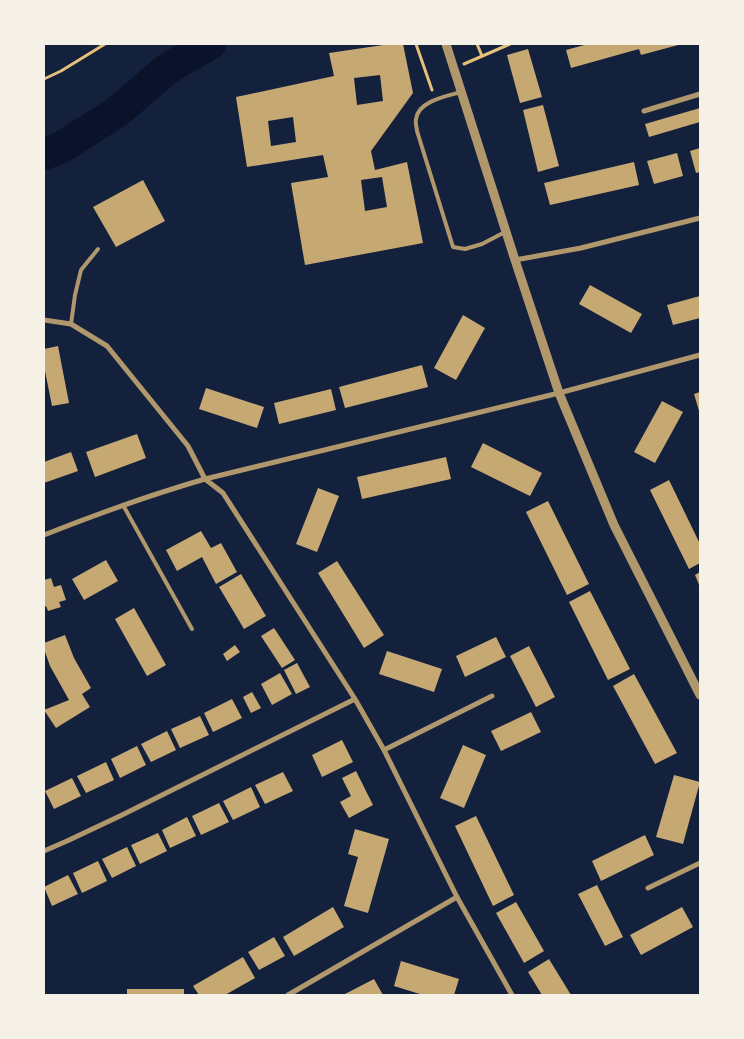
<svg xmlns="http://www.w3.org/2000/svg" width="744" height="1039" viewBox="0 0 744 1039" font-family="'Space Grotesk',sans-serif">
  <rect width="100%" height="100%" fill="#14213d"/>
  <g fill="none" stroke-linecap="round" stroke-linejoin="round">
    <path stroke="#0b132b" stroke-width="32" d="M44 154 62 147 117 112 167 69 210 44"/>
  </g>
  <path fill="#c6a872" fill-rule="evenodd" d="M390 44H403L413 93 371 151 375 170 407 162 423 243 305 265 291 183 328 177 323 155 247 167 236 97 334 76 329 53ZM380 75 383 101 357 105 354 78ZM293 117 296 142 271 146 268 121ZM382 177 387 207 365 211 361 180Z
    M588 44H682L641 55 639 49 571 68 566 50Z
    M528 49 542 97 520 103 507 55Z
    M543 105 559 166 538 172 523 110Z
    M700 108V122L649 137 645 124Z
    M700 148V172L696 173 690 151Z
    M677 153 683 176 654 184 647 161Z
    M634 162 639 185 550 205 544 183Z
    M143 180 165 221 116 247 93 207Z
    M590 285 642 314 631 333 579 304Z
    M700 296V318L673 325 667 305Z
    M463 315 485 328 456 380 434 368Z
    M58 346 69 403 52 406 44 366V349Z
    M422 365 428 387 345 408 339 387Z
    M206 388 264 407 257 428 199 409Z
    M331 389 336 410 279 424 274 403Z
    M700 392V414L694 394Z
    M662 401 683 412 655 463 634 452Z
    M137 434 146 458 95 477 86 452Z
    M483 443 542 473 530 496 471 467Z
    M71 452 78 471 44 483V462Z
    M446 457 451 479 362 499 357 477Z
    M669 480 700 544V563L689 569 650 490Z
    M318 488 339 496 317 552 296 544Z
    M548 501 589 584 567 595 526 512Z
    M201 531 211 548 221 543 237 572 216 584 202 557 177 571 166 550Z
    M106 560 118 581 84 600 72 579Z
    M337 561 384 635 364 648 318 573Z
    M700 572V587L695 575Z
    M241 574 266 616 244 629 219 587Z
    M51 578 54 587 61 585 66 600 59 602 61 607 48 611 46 606 44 607V580Z
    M590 591 630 669 608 680 569 602Z
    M134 608 166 665 147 676 115 619Z
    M274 628 295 660 282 668 261 636Z
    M65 635 74 658 91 688 82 694 90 707 56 728 44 710 69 700 50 666 44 649V643Z
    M496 637 506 657 465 677 456 656Z
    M235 645 240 652 227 661 223 654Z
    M529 646 555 697 536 707 510 656Z
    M387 651 442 669 434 692 379 674Z
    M297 663 310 687 296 694 284 670Z
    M280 673 292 694 272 705 261 684Z
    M634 674 677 753 655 764 613 686Z
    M252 692 261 708 251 713 243 697Z
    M232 699 242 718 213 732 204 713Z
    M531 712 541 732 501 751 491 731Z
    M200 716 209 735 180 748 171 729Z
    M167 731 176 750 151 762 141 744Z
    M342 740 353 762 322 777 312 755Z
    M463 745 486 755 464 808 440 798Z
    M137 746 146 765 120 778 111 759Z
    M106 762 114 780 86 793 77 776Z
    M356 771 373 805 349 818 340 802 351 796 342 778Z
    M283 772 293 791 265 804 255 785Z
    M674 775 700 782 683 844 656 837Z
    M72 778 81 796 54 809 45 791Z
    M251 787 260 807 233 820 223 801Z
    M219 803 229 822 201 835 192 816Z
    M476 816 514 895 493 906 455 826Z
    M187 817 196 836 170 848 162 830Z
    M355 829 389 839 368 913 344 906 358 857 348 854Z
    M158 833 167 851 140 864 131 845Z
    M645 835 654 855 601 881 592 861Z
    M127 847 136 866 112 878 102 859Z
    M98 861 107 881 82 893 73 873Z
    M68 875 78 894 52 906 44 887Z
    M597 885 623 937 605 946 578 894Z
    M516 902 544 951 524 963 496 913Z
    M333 907 344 927 294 956 283 937Z
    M682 907 693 927 641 955 630 935Z
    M274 937 285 956 259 970 248 952Z
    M243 957 255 978 225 995H199L193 986Z
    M549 959 571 995H542L528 972Z
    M401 961 459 979 454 995H423L394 986Z
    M374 979 383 995H343Z
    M127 989H184V995H127Z"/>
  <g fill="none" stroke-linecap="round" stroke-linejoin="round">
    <path stroke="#e5c07b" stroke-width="3" d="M416 44 432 90
      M477 44 482 56
      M464 64 510 44
      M44 79 61 71 105 44"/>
    <path stroke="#b1986c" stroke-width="4" d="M461 92C447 96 418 101 416 119 415 123 417 128 417 131L453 247 465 249 482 244 505 232
      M71 324 75 295 81 270 98 249
      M123 505 192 629"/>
    <path stroke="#b1986c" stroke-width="5" d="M644 111 700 94
      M515 260 581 248 700 218
      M44 320 71 324 107 346 188 446 205 479 223 493 355 699 384 750 457 897 512 995
      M44 535C97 514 150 495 205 479L559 393 700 355
      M384 750 492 696
      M44 851 67 841 120 816 355 699
      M648 888 700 863
      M288 995 457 897"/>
    <path stroke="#b1986c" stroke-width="9" d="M446 44 515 260 559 393 614 525 700 695"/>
  </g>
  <rect width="744" height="1039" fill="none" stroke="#f6f1e7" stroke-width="90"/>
</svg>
